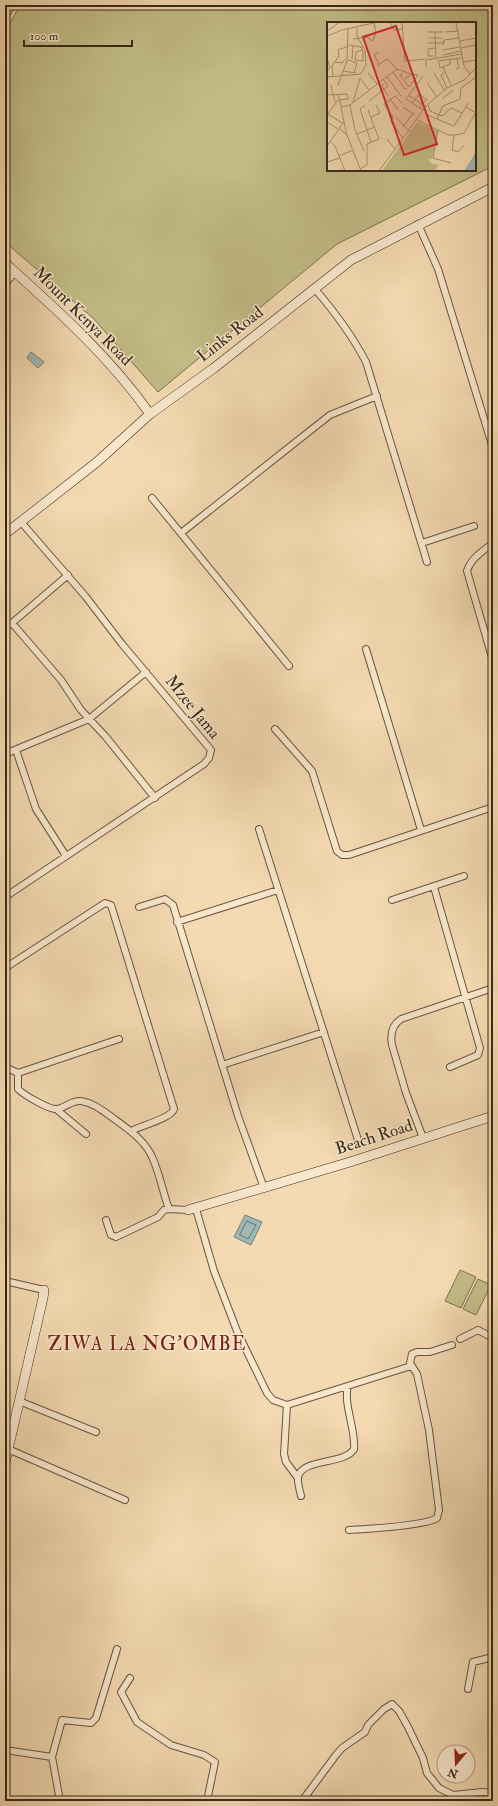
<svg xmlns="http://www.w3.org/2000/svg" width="498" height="1806" viewBox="0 0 498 1806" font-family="'IM FELL Double Pica',serif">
  <rect width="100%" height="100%" fill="#f4dab2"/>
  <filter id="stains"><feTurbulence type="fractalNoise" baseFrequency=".005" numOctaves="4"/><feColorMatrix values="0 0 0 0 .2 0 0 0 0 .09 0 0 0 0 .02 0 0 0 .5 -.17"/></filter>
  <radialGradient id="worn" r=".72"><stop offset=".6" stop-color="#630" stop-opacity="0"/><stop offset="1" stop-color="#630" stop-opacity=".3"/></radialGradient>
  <path fill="#c2bd87" stroke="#7d7350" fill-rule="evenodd" d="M20 5H493V166L337 244 158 392 94 319 5 242V32ZM328 23H475V170H328Z
    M460 1270 476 1277 461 1308 445 1301Z
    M478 1279 491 1285 476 1315 463 1309Z"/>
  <path fill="#9fb8b6" stroke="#767f77" d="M31 352 44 362 38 368 27 358Z
    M245 1215 262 1222 251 1245 234 1237Z"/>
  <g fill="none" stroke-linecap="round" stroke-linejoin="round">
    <path stroke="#6c7067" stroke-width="1" d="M247 1221 256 1225 248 1239 240 1235Z"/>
    <g stroke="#67553e" stroke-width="8">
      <path id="street" d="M5 17 12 5
        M418 224 438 269 493 448
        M5 284 15 272
        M314 288C334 311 352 335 366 362L427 562
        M152 498 289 666
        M181 533 330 415 377 396
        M422 543 474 526
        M493 543C483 551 471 558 467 571L493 661
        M12 623 61 680 81 710 106 737 155 798
        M5 625 12 623 68 575
        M366 649 421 830
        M275 729 312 771 337 851 342 855H349L493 807
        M16 750 36 809 66 856
        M5 754 89 719 146 672
        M259 829 359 1143
        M434 887 480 1048 478 1055 450 1067
        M5 897 204 764 209 758 211 750 122 644 86 597 21 522
        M392 900 464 876
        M139 907 165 899 173 905 238 1116 264 1188
        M177 922 278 890
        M5 968 105 903 111 905 174 1109C172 1118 140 1126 131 1131
        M222 1065 324 1032
        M5 1067 18 1073 119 1039
        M18 1073V1089C24 1095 51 1111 58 1109 66 1107 72 1100 81 1101 94 1103 103 1111 113 1118 128 1129 146 1141 153 1159 160 1175 163 1193 169 1209L188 1210
        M56 1109 86 1134
        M423 1138 406 1093 392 1045C390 1034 392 1025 401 1019L493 988
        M196 1209 214 1271 237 1331 267 1393 273 1400 287 1405 411 1366
        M106 1220 111 1235 116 1237 158 1217 164 1210 169 1209
        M5 1281 44 1290
        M460 1339 478 1330 493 1338
        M19 1401 96 1432
        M287 1405 284 1454 286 1462 298 1478
        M8 1449 125 1500
        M301 1496C300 1490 297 1483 298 1477 302 1458 345 1465 354 1449 356 1430 343 1404 348 1386
        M349 1530C366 1529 425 1526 437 1518L439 1510 429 1430 417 1374 410 1363 412 1354 417 1352H430L452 1345
        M130 1678 121 1692 137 1722 171 1745 204 1755 215 1762 207 1801
        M468 1689 473 1662 493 1657
        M5 1750 52 1757 60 1801
        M52 1757 62 1720 91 1723 96 1718 117 1649
        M302 1801 336 1755 342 1748 365 1732 368 1725 384 1709 392 1704 399 1711 408 1727 423 1758 427 1773 439 1788 453 1795 482 1792 493 1793"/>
    </g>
    <g stroke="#382918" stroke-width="10">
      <path id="secondary" d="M5 263C57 310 109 356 150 414
        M5 534 97 462 150 414 214 368 351 260 493 187
        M188 1210 350 1162 493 1116
        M5 1463 43 1298 44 1290"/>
    </g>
    <use href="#street" stroke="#f8e7cd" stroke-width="6"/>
    <use href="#secondary" stroke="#f8e7cd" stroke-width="9"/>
  </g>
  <g text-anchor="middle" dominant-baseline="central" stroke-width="3" stroke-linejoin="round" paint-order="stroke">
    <g font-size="17" fill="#382918" stroke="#f8e7cd">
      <text transform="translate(83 316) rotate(45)">Mount Kenya Road</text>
      <text transform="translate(230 334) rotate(-38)">Links Road</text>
      <text transform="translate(193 707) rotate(51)">Mzee Jama</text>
      <text transform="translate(374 1137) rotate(-18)">Beach Road</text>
    </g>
    <g font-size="19" letter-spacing="1" fill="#7a1f14" stroke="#f8e7cd">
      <text x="147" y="1344">ZIWA LA NG'OMBE</text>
    </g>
  </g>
  <g transform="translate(327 22)">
    <rect width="149" height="149" fill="#f4dab2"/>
    <path d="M90 100 111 109 105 137H102L103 141 112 143 108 149H55Z" fill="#c2bd87"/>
    <path d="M149 130V149H137L144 138Z" fill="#9fb8b6"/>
    <path fill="none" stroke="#a99374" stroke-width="1" d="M63 0 67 8 75 7M75 0 78 39M129 0 137 44 143 52M0 9 13 0M100 10H116M108 10 109 37M118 10 131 9M0 14 15 8 51 0M101 16H115M26 17 40 15 46 19 49 10 47 1M133 19 149 16M101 21H116M22 23 34 25M116 23 117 18 132 16M134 26 149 23M35 28 29 30 28 38 36 39V29L34 25 36 24M116 28 133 25M116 33 134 29M107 34H101V27L108 26M0 35 3 46 0 50M25 37 26 23M21 38 30 41 27 51M78 39 98 37M110 39 134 36M8 40 15 41 18 37M112 40 113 46 123 42V38M137 40 149 38M52 42 47 33 52 30M50 44 60 37 70 47M99 45V38L135 32M116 45 124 63M70 47 84 52M129 47 132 46 130 37M16 49 29 51M66 50 78 67 80 66M117 50 114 53 120 66M41 51 50 62M76 51 73 53 82 65 91 53 84 52 78 57M107 51 117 68M96 54 79 77 96 88M0 55 34 52 39 43 38 28 30 14V6M6 55 5 44 12 34 11 28 22 24M60 55 74 74M100 61 110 75M56 62 55 64 61 74M4 63 8 80M11 63 20 39 21 7M134 66 149 55M11 72 14 84M0 73 20 72 21 77 11 78 0 93M81 73 95 82M63 77 71 88M115 77 126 68M42 79 61 64 56 57M26 80 33 56 42 68M75 81 68 74 57 82 66 95 64 100 76 116M85 81 93 72 99 78M141 81 139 85 149 91M23 83 28 108 37 129M38 83 33 87 44 120M101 83 103 89 115 94 124 86 135 91M76 85 88 93M92 86 101 76M1 92 15 101M100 93 127 104 139 85M44 95 53 91 49 83M69 95 83 110M110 97 116 84 133 77 134 66M90 98 121 113H129L137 111 149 90M0 100 11 107M17 100 20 113M76 105 86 91M111 108 106 136 124 141M30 112 48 105M127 113 125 128 131 130 137 123M60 117 68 127M3 119 8 124 18 149M0 124 12 107M12 134 26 128M0 140 13 136M33 147 40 143V122L52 117 41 88M34 149 20 113 12 106 17 100 14 85 23 83 70 47M52 149 99 84 120 66 137 58 149 46"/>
    <path fill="#d62828" fill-opacity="0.15" stroke="#d62828" stroke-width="2" d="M69 4 110 122 77 133 36 15Z"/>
    <rect width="149" height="149" fill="none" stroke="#382918" stroke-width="2"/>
  </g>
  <rect width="498" height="1806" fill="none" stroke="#f4dab2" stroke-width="20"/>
  <rect x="6" y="6" width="486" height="1794" fill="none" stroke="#382918" stroke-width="2"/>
  <rect x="10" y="10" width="478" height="1786" fill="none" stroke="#382918"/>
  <g transform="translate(456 1764) rotate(199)"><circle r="19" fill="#f8e7cd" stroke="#ab9b85"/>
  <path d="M0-3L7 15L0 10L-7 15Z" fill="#8f2418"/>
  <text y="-6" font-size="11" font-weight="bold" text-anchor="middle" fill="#382918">N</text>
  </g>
  <path d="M24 40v6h108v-6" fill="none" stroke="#382918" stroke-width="2"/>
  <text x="30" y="40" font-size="12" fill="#382918" stroke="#f8e7cd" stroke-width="3" paint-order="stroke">100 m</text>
  <rect width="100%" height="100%" filter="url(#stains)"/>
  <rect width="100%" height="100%" fill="url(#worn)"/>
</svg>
